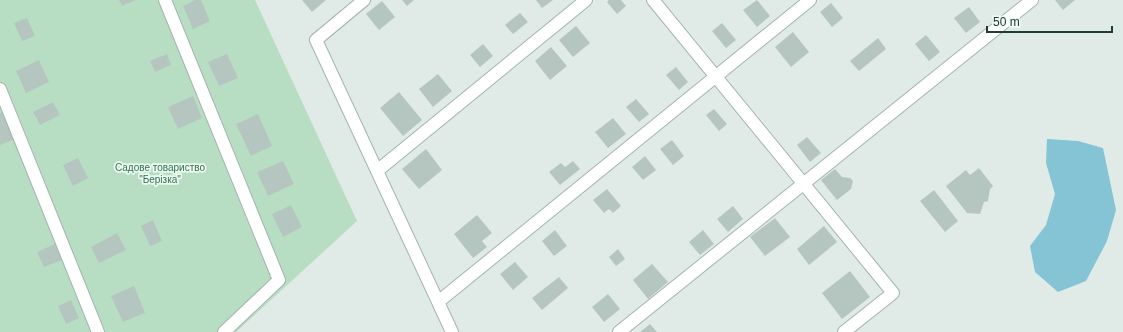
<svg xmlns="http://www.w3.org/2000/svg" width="1123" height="332" viewBox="0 0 1123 332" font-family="Helvetica,sans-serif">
  <rect width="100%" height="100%" fill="#e0ebe7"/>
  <path fill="#b7dec3" d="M0 0H255L357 221 236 332H0Z"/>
  <path fill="#84c4d4" d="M1047 139 1078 141 1103 148 1116 210 1107 241 1086 281 1058 292 1035 272 1030 246 1046 225 1055 194 1046 163Z"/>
  <path fill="#b5c6c0" d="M119 0H136L122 6Z
    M195 0H201L210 21 193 29 183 6Z
    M302 0H326L312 12Z
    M402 0H414L407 6Z
    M536 0H553L542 8Z
    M609 0H621L626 6 617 14 607 2Z
    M757 0 770 16 757 27 743 10Z
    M1055 0H1075L1063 10Z
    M382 1 395 17 379 30 366 14Z
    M831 3 843 18 832 27 820 12Z
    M969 7 980 22 966 33 954 18Z
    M520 13 528 22 513 34 505 25Z
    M27 18 35 36 22 41 14 23Z
    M722 23 736 40 726 48 712 31Z
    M576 26 590 43 573 57 559 40Z
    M793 32 809 52 791 67 775 47Z
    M926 35 940 52 929 61 915 44Z
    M878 38 886 49 859 71 850 61Z
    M483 44 493 56 480 67 470 55Z
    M551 47 567 66 550 80 535 61Z
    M167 54 171 65 155 72 150 61Z
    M227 54 238 78 219 86 208 62Z
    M39 60 49 82 26 93 16 71Z
    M676 67 688 82 679 90 666 75Z
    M438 74 452 91 433 107 419 89Z
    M399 92 422 120 403 136 380 108Z
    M193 96 202 118 178 129 168 107Z
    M636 99 649 114 639 122 626 107Z
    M53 102 60 115 40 125 33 112Z
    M714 109 727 124 719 131 706 115Z
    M4 112 15 139 0 145V113Z
    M258 114 272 146 251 156 236 124Z
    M613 118 626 134 608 148 595 132Z
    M807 137 821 153 810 162 797 145Z
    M672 140 684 156 673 165 660 149Z
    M426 149 442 170 419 189 402 169Z
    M645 156 656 170 643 180 632 167Z
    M78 158 88 178 73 186 63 165Z
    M283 161 294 184 268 196 257 172Z
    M573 161 580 169 560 185 549 172 561 163 565 167Z
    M979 168 993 186 990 189 988 201 984 202 980 214 967 213 946 186 966 170 970 175Z
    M835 169 842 177 850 178 853 181 851 189 837 200 821 180Z
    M607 189 621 206 613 213 609 209 604 213 593 200Z
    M934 190 958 221 945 232 920 201Z
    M291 205 302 227 283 237 272 214Z
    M733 206 743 219 728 232 717 219Z
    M477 215 492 233 482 241 487 247 473 258 454 234Z
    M775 218 790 237 765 256 750 237Z
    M153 220 162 241 150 246 141 226Z
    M824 226 837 242 809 265 797 249Z
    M555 230 567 246 554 256 542 241Z
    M703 230 714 244 700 255 689 242Z
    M117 233 126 250 99 263 91 247Z
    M57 243 64 259 44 267 37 252Z
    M618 249 625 259 616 266 609 257Z
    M515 262 528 277 513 290 500 274Z
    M652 264 668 282 648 299 633 280Z
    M850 271 870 297 842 319 822 293Z
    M559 277 568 288 542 310 532 298Z
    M134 286 145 313 123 322 111 296Z
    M608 294 620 309 604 322 592 307Z
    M71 300 79 318 66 324 58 306Z
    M650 324 657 332H640Z"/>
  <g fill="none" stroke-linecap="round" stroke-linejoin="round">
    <g stroke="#a3b3ae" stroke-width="14">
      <path id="street" d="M165 0 279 280 224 332
        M364 0 316 40 452 332
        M653 0 893 293 844 332
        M0 89 98 332
        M377 171 586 0
        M438 302 810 0
        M619 332 1032 0"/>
    </g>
    <use href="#street" stroke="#fff" stroke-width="12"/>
  </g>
  <g text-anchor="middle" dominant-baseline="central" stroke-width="3.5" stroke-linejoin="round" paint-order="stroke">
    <g font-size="10" fill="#287549" stroke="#f0f8f4">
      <text x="160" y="167">Садове товариство<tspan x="160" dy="12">"Берізка"</tspan></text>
    </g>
  </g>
  <path d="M987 26v6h125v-6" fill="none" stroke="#203c36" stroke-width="2"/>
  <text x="993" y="26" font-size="12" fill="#203c36" stroke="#f0f8f4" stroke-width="3" paint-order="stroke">50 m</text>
</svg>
